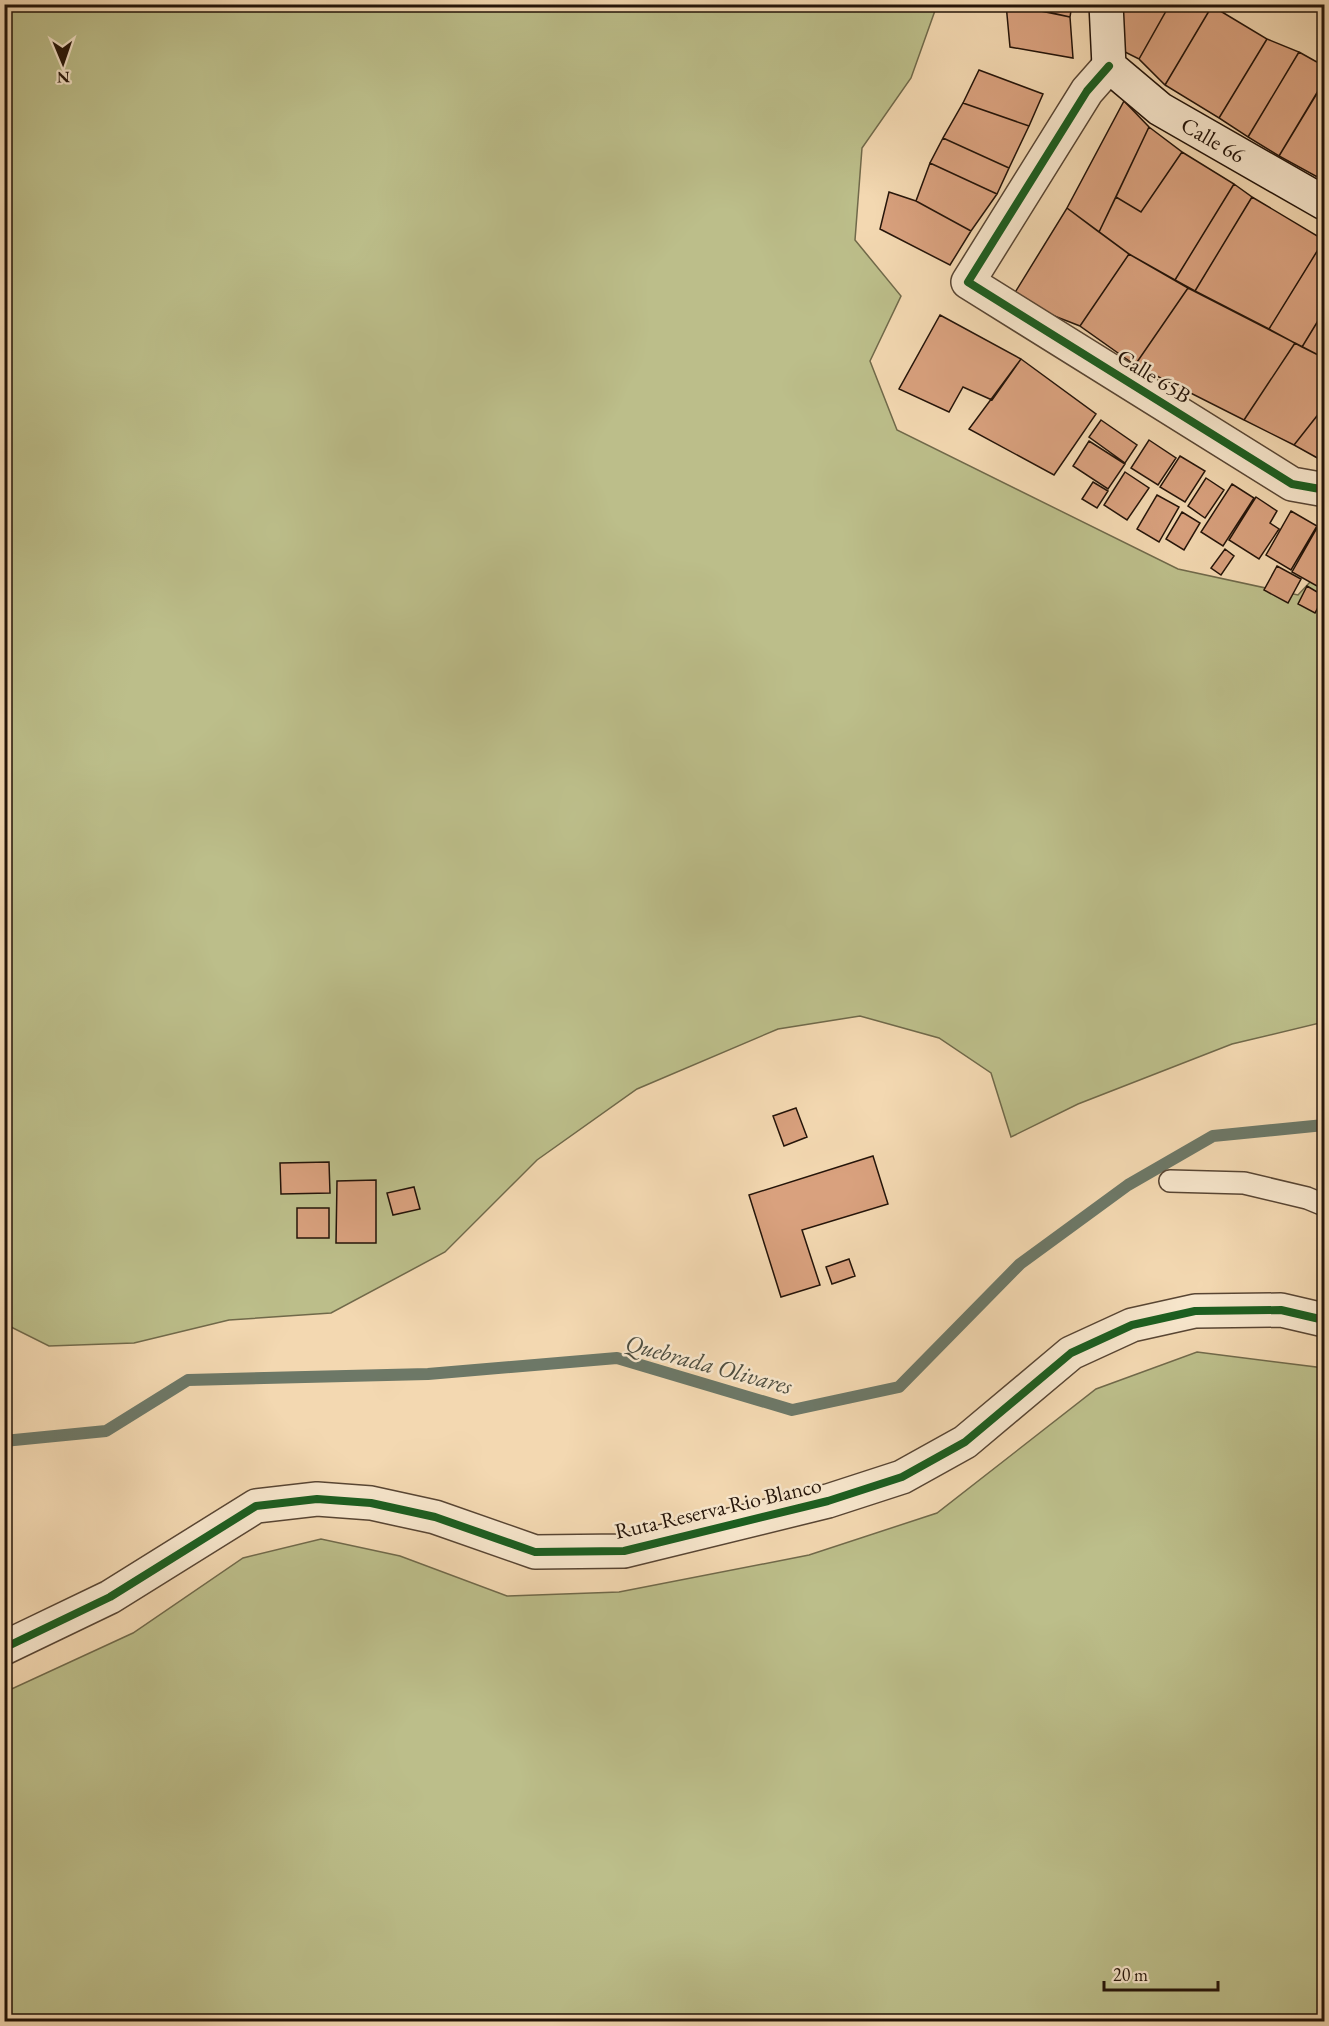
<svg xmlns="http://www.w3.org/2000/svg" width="1329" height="2026" viewBox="0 0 1329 2026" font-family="'EB Garamond',serif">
  <rect width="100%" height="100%" fill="#f3d8b1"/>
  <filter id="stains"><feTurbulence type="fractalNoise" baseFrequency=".00333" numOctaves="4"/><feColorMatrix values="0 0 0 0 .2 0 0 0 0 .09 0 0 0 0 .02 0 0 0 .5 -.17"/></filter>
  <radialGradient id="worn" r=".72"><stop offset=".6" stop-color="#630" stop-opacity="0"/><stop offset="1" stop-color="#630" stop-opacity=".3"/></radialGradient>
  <path fill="#bcbe8a" stroke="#70694a" stroke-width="1.5" d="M4 5H937L911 78 862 148 855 240 901 296 870 361 897 430 1178 569 1298 595 1324 567V1022L1232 1044 1078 1104 1011 1137 991 1073 939 1038 860 1016 778 1029 637 1089 537 1160 445 1252 331 1313 229 1320 134 1343 49 1346 5 1324Z
    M1197 1352 1324 1368V2021H5V1692L133 1633 243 1558 321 1539 400 1556 507 1596 619 1592 809 1555 937 1513 1096 1389Z"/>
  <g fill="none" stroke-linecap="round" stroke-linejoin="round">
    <path stroke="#6d7867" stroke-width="12" d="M4 1441 106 1431 188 1380 428 1374 617 1358 792 1410 899 1387 1020 1264 1128 1185 1213 1136 1324 1125"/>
  </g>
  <path fill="#d9a17e" stroke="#241409" stroke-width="1.5" d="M1006 4 1070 17 1073 58 1010 47Z
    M1013 4H1072L1070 17Z
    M1122 4H1170L1139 59 1119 49Z
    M1170 4H1206L1212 6 1165 85 1139 59Z
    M1212 6 1267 39 1219 118 1165 85Z
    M1267 39 1299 52 1248 137 1219 118Z
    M1299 52 1324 66V81L1279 156 1248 137Z
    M979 70 1043 94 1029 126 963 103Z
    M1319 90 1324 93V173L1321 179 1279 156Z
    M1124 101 1149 127 1099 232 1067 208Z
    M963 103 1029 126 1009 168 943 138Z
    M1149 127 1182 152 1141 212 1116 197Z
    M943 138 1009 168 997 194 930 163Z
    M1182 152 1234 184 1175 280 1129 254 1099 232 1116 197 1141 212Z
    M930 163 997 194 971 231 916 201Z
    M1234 184 1252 197 1195 291 1175 280Z
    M889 192 916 201 971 231 950 265 880 229Z
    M1252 197 1324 240 1269 329 1195 291Z
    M1067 208 1129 254 1080 326 1011 299Z
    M1324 240V311L1302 347 1269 329Z
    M1129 254 1188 288 1135 365 1080 326Z
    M1188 288 1295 343 1244 420 1135 365Z
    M1324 311V358L1302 347Z
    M940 315 1021 359 992 400 963 387 949 412 899 389Z
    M1295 343 1324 358V407L1294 445 1244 420Z
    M1021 359 1096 414 1054 475 969 429Z
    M1324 407V458L1321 460 1294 445Z
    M1101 420 1137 445 1125 463 1089 437Z
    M1149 440 1176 458 1158 485 1131 468Z
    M1089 441 1125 464 1108 489 1073 466Z
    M1180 456 1205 471 1185 502 1160 487Z
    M1125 472 1149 488 1127 520 1104 505Z
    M1206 478 1224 490 1205 518 1188 506Z
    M1093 482 1108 491 1097 508 1082 499Z
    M1232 484 1254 498 1223 546 1201 532Z
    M1157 495 1179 507 1159 542 1137 529Z
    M1256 497 1277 511 1270 523 1279 529 1259 559 1229 540Z
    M1291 511 1317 526 1291 570 1266 555Z
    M1182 512 1200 523 1184 550 1166 539Z
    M1317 528 1324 532V590L1292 572Z
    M1225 549 1234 556 1221 575 1211 568Z
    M1277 566 1301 579 1288 603 1264 590Z
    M1307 586 1324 596 1315 613 1298 604Z
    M796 1108 807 1137 784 1146 773 1116Z
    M873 1156 888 1204 802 1230 820 1285 781 1297 749 1195Z
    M329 1162 330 1193 281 1194 280 1163Z
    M376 1180V1243H336L337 1181Z
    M414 1187 420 1209 393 1215 387 1193Z
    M297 1208H329V1238H297Z
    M849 1259 855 1276 832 1284 826 1267Z"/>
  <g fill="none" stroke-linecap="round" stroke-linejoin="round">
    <g stroke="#584533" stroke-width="24">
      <path id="lane" d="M1170 1181 1244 1183 1307 1198 1324 1205"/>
    </g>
    <g stroke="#584533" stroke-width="36">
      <path id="street" d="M1109 66 1087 91 968 282 1292 484 1320 489 1324 488
        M4 1648 110 1597 256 1506 317 1499 371 1503 435 1517 535 1552 624 1551 828 1501 902 1477 965 1442 1071 1353 1132 1325 1195 1311 1281 1310 1324 1320"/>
    </g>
    <g stroke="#241409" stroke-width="36">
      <g id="secondary">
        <path id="s1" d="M1106 4 1109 66 1160 109 1324 203"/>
      </g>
    </g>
    <use href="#lane" stroke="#f7e6cc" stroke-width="21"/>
    <use href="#street" stroke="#f7e6cc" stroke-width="33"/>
    <use href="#secondary" stroke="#f7e6cc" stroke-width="33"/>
    <g stroke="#f7e6cc" stroke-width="11">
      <path id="cycleway" d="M1109 66 1087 91 968 282 1292 484 1320 489 1324 488
        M4 1648 110 1597 256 1506 317 1499 371 1503 435 1517 535 1552 624 1551 828 1501 902 1477 965 1442 1071 1353 1132 1325 1195 1311 1281 1310 1324 1320"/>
    </g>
    <use href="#cycleway" stroke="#1b5e20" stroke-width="8"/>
  </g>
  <g text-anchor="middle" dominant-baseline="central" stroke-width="5" stroke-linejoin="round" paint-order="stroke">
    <g font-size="22" fill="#241409" stroke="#f7e6cc">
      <text stroke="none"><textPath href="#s1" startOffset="190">Calle 66</textPath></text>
      <text transform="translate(1154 376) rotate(32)">Calle 65B</text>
      <text transform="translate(718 1508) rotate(-13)">Ruta Reserva Rio Blanco</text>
    </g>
    <g font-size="24" font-style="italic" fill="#4e4e40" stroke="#f7e6cc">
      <text transform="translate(709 1364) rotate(15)">Quebrada Olivares</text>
    </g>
  </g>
  <rect width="1329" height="2026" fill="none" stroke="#f3d8b1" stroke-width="24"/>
  <rect x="6" y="6" width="1317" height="2014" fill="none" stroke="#241409" stroke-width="3"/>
  <rect x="12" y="12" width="1305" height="2002" fill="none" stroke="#241409" stroke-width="1.5"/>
  <g transform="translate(63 63) rotate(178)" stroke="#f7e6cc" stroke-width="4.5" paint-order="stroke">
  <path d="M0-4.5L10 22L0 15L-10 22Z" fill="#241409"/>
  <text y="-9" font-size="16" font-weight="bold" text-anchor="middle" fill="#241409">N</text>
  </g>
  <path d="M1104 1981v9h114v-9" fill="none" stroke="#241409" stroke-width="3"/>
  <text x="1113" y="1981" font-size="18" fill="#241409" stroke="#f7e6cc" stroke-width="4.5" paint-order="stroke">20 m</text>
  <rect width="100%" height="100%" filter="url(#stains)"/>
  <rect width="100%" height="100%" fill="url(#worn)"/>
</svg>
